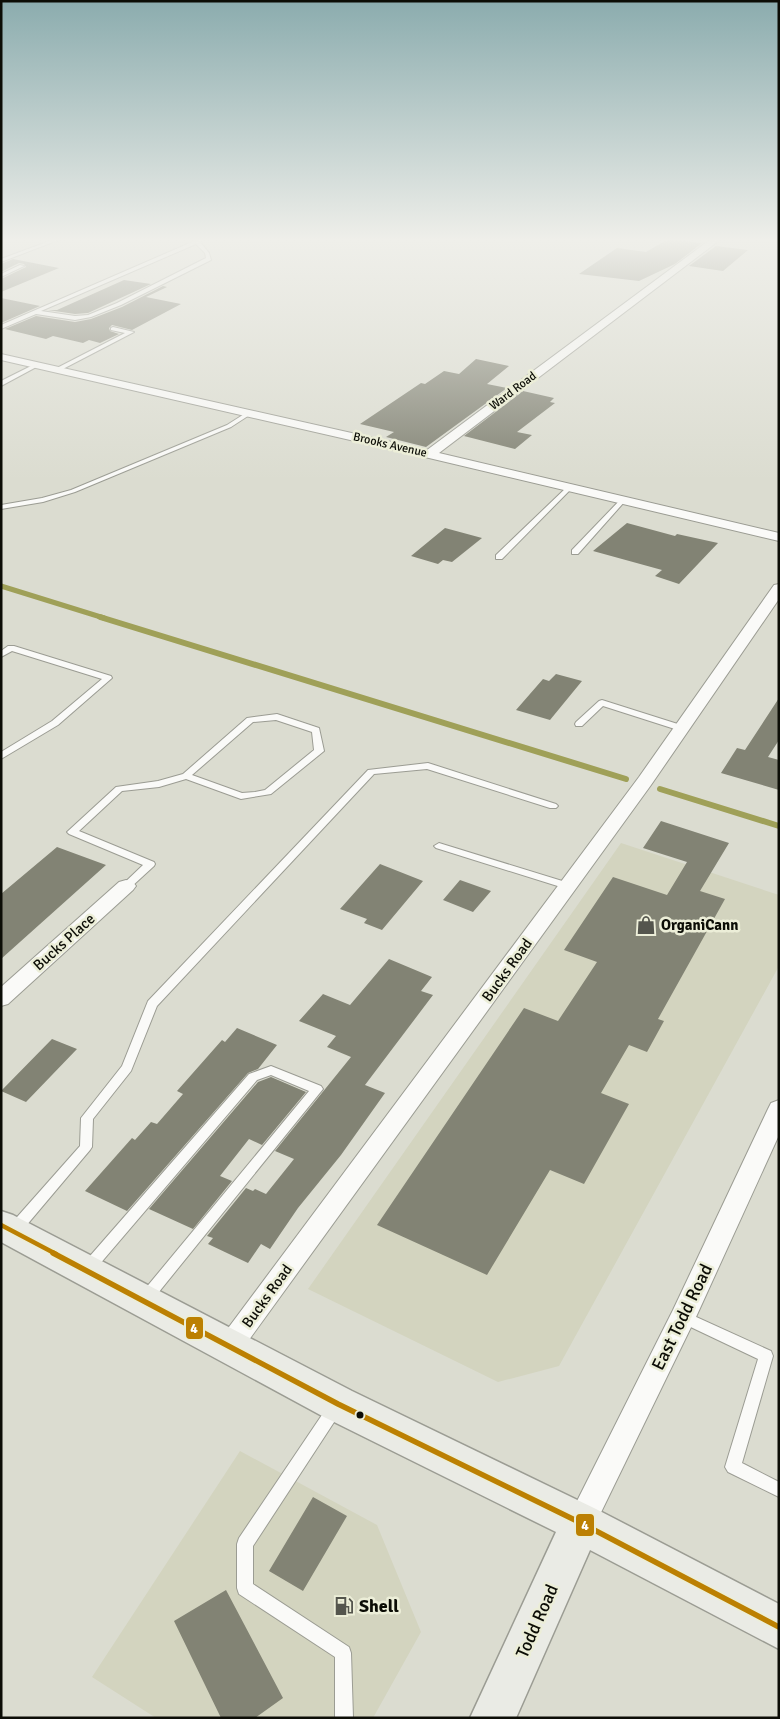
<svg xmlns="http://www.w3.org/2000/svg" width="780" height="1719" viewBox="0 0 780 1719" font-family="Signika,sans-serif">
  <rect width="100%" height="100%" fill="#dbdcd0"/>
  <path fill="#d3d4bf" d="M621 843 779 895V966L559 1366 498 1382 308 1289Z
    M240 1451 377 1525 421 1632 373 1718H156L92 1677Z"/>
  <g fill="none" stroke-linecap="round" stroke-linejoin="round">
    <path stroke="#9fa058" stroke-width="5" d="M1 586 104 618"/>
    <path stroke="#9fa058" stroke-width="6" d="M100 617 626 779
      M660 789 779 826"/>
  </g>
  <path fill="#828374" d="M668 239 702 243 675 264 639 281 579 274 617 248 646 252Z
    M716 246 748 250 723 271 689 266Z
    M13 259 59 268 1 292V279L26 267 24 264 19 263 1 272V264Z
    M124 280 151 284 88 313 75 314 48 310H57Z
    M163 286 167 287 146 297 181 304 132 330 112 325 109 328 110 331 119 334 100 343 89 340 83 343 53 336 46 339 5 329 36 316 75 322 91 319 122 307Z
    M1 298 40 306 1 323Z
    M476 359 509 366 487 384 507 388 426 447 386 437 394 432 360 424 421 383 425 384 444 371 459 374Z
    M523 391 554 398 550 402 555 403 517 432 532 435 515 449 464 436Z
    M627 523 675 536 677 534 718 543 679 584 655 576 662 570 593 551Z
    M445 528 482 538 452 562 443 560 438 564 411 556Z
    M556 674 582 681 550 720 516 710 543 679 549 681Z
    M779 698V740L768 757 779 760V790L721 773 737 748 745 750Z
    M661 821 729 843 700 891 725 899 658 1019 664 1021 647 1052 629 1045 601 1093 629 1104 584 1184 550 1170 487 1275 377 1225 524 1008 558 1021 597 962 564 950 613 877 667 895 687 862 643 848Z
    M57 847 106 865 1 959V894Z
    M380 864 423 881 382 930 364 923 367 919 340 909Z
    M460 880 491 891 473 912 443 900Z
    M389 959 432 977 421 991 433 995 365 1085 385 1093 341 1155 298 1208 270 1249 261 1244 248 1263 208 1244 213 1238 207 1236 246 1188 253 1191 255 1189 266 1194 294 1159 275 1151 351 1057 327 1047 336 1036 299 1021 323 994 350 1005Z
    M237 1028 277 1045 258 1069 248 1073 127 1211 85 1191 132 1138 135 1140 151 1122 157 1124 183 1094 177 1091 222 1040 225 1042Z
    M52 1039 77 1049 26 1102 1 1091Z
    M271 1077 306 1092 262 1145 249 1139 220 1176 232 1181 193 1229 149 1209 258 1082Z
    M313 1497 347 1516 303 1591 269 1571Z
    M226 1590 283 1698 255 1718H221L174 1621Z"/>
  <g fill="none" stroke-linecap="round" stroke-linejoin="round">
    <g stroke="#9b9c93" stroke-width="2">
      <path id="lane" d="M55 239H61L1 262V259Z
        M199 239H205L200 242 209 253 211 260 121 305 91 317 75 320 36 314 1 329V325ZM196 244 205 253 206 258 117 303 88 315 75 316 41 311Z
        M20 265 24 266 1 277V274Z
        M113 327 134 332 59 371H55V369L125 333 111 330V328Z
        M35 364 40 365 1 386V381Z
        M249 411 252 413 251 414 231 427 75 492 43 502 1 509V505L42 498 71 490 227 425Z
        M568 486 573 487 502 559H496V555Z
        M621 499 626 500 578 554H572V550Z
        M8 646H14L111 676 112 678 58 725 1 759V752L52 721 102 679 12 651 1 657V651Z
        M602 700 684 726 685 728 681 731 678 730 603 706 582 726H576L575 724 576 722 599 701Z
        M277 714 319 728 324 751 271 794 241 799 186 779 159 787 122 791 79 831 154 862 155 864 154 866 130 888H122L121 886 143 865 69 834 67 832 116 787 158 781 183 774 247 718ZM276 720 312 732 314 750 265 790 255 792 242 793 192 775 253 722Z
        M428 763 556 804 558 806 556 808H550L427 769 374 774 157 1006 131 1071 93 1119 92 1147 90 1150 20 1233 15 1234 10 1233 8 1229 10 1225 80 1146 81 1118 122 1066 148 1001 368 770Z
        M439 843 572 884 573 886 572 888H564L436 848 434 846Z
        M271 1066 321 1086 323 1089 150 1303 145 1305 140 1303 138 1299 140 1295 309 1091 271 1075 257 1080 93 1272 88 1274 83 1272 81 1268 83 1264 249 1074Z
        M683 1311 771 1351 773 1356 742 1463 779 1482V1497L728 1472 725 1467 758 1359 678 1321 676 1317 678 1313Z
        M335 1401 340 1403 342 1408 340 1413 253 1546V1584L349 1647 351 1653 353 1718H335V1657L239 1594 237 1588V1544L239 1538 330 1403Z"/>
    </g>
    <g stroke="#9b9c93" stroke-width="2">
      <path id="street" d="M711 239H721L439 453 779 533V541L429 458 1 360V354L427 450Z
        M779 584V599L651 785 238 1355 229 1359 220 1355 216 1347 220 1339 639 777 774 585Z
        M126 880 133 882 136 886 133 890 8 1004 1 1006V987L119 882Z
        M779 1100V1135L696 1317 591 1533 581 1537 571 1533 566 1523 571 1513 673 1310 768 1109 771 1103Z"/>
    </g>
    <g stroke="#9b9c93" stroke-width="3">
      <path id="secondary" d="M1 1211 13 1215 352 1391 596 1509 779 1604V1649L590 1550 516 1718H470L556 1532 324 1417 1 1242Z"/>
    </g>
    <use href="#lane" fill="#fafaf8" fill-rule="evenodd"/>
    <use href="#street" fill="#fafaf8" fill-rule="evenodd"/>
    <use href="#secondary" fill="#eaebe5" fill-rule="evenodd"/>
    <g stroke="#eceed8" stroke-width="8">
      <path id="bus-1-far1" d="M1 1225 56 1254"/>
    </g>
    <g stroke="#eceed8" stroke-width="9">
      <path id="bus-1" d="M53 1253 338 1404 581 1523 779 1627"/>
    </g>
    <use href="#bus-1-far1" stroke="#bc8002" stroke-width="4.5"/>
    <use href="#bus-1" stroke="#bc8002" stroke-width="5.5"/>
  </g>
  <linearGradient id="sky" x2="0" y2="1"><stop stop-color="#8bacae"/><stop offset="0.5" stop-color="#efefea"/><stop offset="1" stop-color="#efefea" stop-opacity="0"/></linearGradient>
  <rect width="780" height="480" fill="url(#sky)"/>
  <defs>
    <g id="shop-bare" transform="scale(1.5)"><path d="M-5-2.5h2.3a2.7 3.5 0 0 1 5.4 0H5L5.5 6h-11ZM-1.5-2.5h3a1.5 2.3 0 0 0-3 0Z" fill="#54554d" stroke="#eceed8" stroke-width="2.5" paint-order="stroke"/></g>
    <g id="fuel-bare" transform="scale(1.5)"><path d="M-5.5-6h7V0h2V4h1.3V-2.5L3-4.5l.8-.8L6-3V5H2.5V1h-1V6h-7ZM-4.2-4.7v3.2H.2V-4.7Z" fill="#54554d" stroke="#eceed8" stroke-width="2.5" paint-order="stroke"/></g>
  </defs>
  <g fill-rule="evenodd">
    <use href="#shop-bare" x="646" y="925"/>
    <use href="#fuel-bare" x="344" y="1606"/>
  </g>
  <circle fill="#0c0d06" stroke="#eceed8" stroke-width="2" cx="360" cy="1415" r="4.5"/>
  <g text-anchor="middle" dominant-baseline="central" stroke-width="5" stroke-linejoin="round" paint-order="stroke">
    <g font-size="12" fill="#0c0d06" stroke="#eceed8">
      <text transform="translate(513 391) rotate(-37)">Ward Road</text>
      <text transform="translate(390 445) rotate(13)">Brooks Avenue</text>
    </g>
    <g font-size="15" font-weight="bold" fill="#0c0d06" stroke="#eceed8" text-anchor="start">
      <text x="661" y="925">OrganiCann</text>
    </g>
    <g font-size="15" fill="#0c0d06" stroke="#eceed8">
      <text transform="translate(64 942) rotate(-42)">Bucks Place</text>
      <text transform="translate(507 970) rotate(-54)">Bucks Road</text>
      <text transform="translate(267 1296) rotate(-54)">Bucks Road</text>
    </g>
    <g font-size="18" fill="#0c0d06" stroke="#eceed8">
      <text transform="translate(682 1317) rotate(-64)">East Todd Road</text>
      <text transform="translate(537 1621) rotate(-66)">Todd Road</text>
    </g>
    <g font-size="18" font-weight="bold" fill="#0c0d06" stroke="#eceed8" text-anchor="start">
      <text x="359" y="1606">Shell</text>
    </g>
  </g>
  <g stroke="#eceed8" stroke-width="2">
    <rect x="185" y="1316" width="19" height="24" rx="5" fill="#bc8002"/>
    <rect x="575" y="1513" width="20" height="24" rx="5" fill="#bc8002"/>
  </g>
  <g font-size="14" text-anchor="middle" font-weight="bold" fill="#fff">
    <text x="194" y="1333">4</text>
    <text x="585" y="1530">4</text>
  </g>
  <rect width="780" height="1719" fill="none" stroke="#0c0d06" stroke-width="5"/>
</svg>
